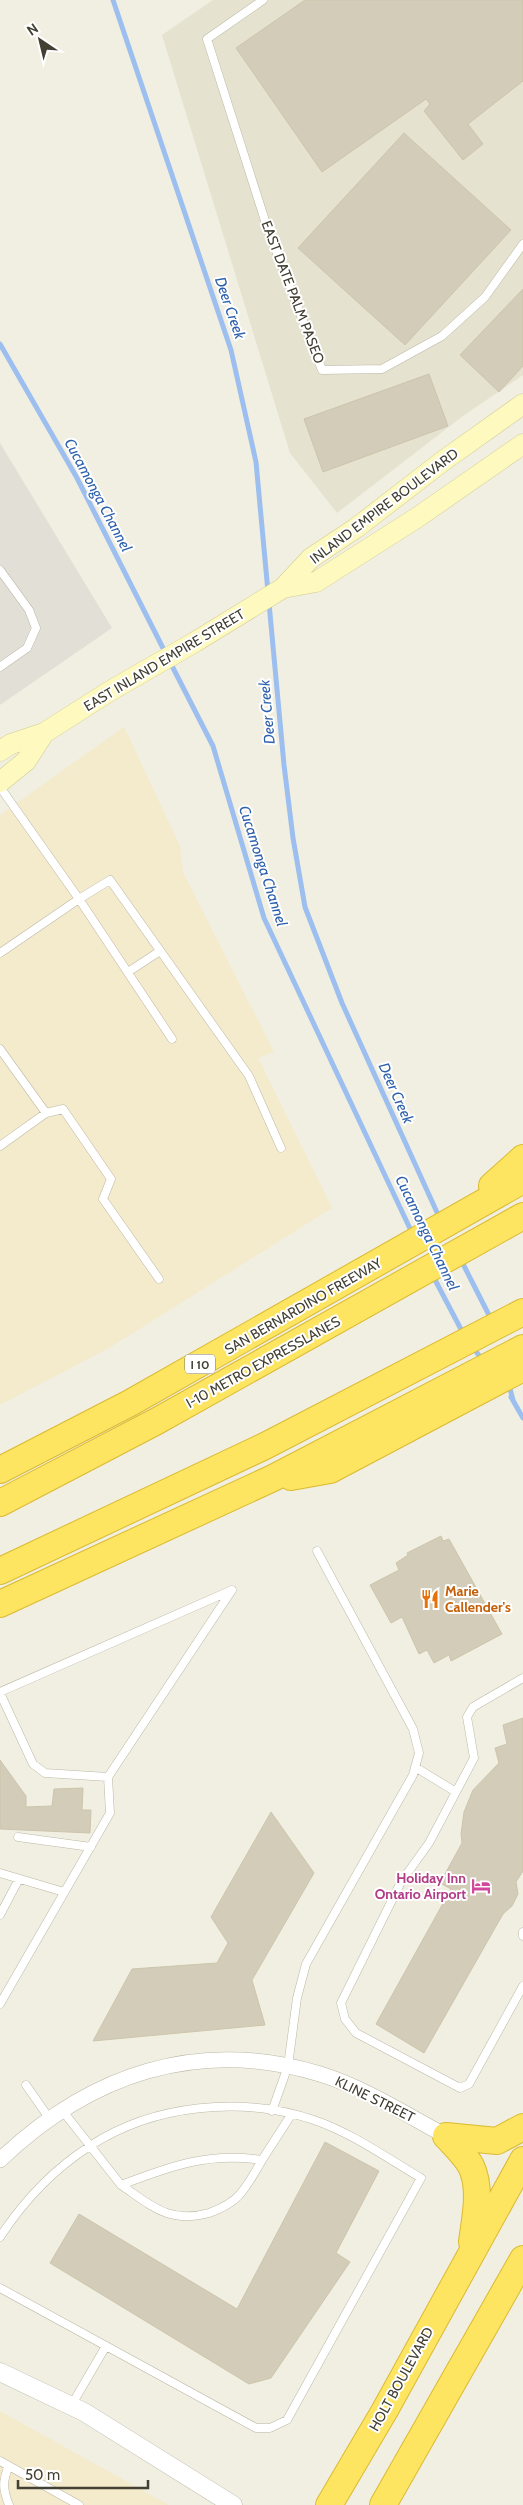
<svg xmlns="http://www.w3.org/2000/svg" width="523" height="2505" viewBox="0 0 523 2505" font-family="Cabin,sans-serif">
  <rect width="100%" height="100%" fill="#f1efe2"/>
  <path fill="#e5e2d0" d="M213 0H523V375L463 416 337 513 290 453 162 35Z"/>
  <path fill="#f4eacc" d="M124 727 180 846 183 872 274 1052 258 1058 332 1208 109 1348 0 1405V815Z
    M0 2411 169 2505H0Z"/>
  <path fill="#e2dfd7" d="M0 443 112 628 0 705Z"/>
  <g fill="none" stroke-linecap="round" stroke-linejoin="round">
    <path stroke="#9dbfef" stroke-width="5" d="M113 0 231 350 256 462 268 592
      M0 344 77 478 166 654
      M269 603 284 765 293 838 305 907 342 1003 440 1219
      M170 662 213 746 264 918 413 1235
      M461 1260 491 1319
      M433 1276 464 1335
      M472 1346 483 1361
      M509 1385 513 1400
      M511 1397 523 1418"/>
  </g>
  <path fill="#d2ccb8" stroke="#cdc5ab" d="M305 0H523V81L468 124 483 144 463 160 424 111 430 104 426 99 322 172 236 48Z
    M404 133 511 230 405 345 298 248Z
    M523 289V366L499 392 460 355Z
    M429 374 448 426 323 472 304 419Z
    M441 1536 443 1541 449 1539 502 1634 451 1661 449 1655 434 1663 427 1650 419 1654 402 1617 391 1623 370 1585 399 1570 396 1563 408 1555 407 1553Z
    M523 1718V1871L516 1882 518 1894 512 1906 503 1914 424 2053 376 2024 451 1889 440 1883 462 1843 461 1834 464 1812 473 1790 499 1763 495 1748 507 1744 503 1725Z
    M0 1760 26 1796V1807L52 1806 54 1789 83 1788 82 1810H91L90 1833 0 1829Z
    M271 1812 314 1873 252 1980 265 2025 93 2041 132 1969 217 1963 228 1943 211 1917Z
    M325 2142 379 2171 336 2253 350 2262 271 2378 249 2384 50 2263 79 2214 237 2309Z"/>
  <g fill="none" stroke-linecap="round" stroke-linejoin="round">
    <g stroke="#bcb8a5" stroke-width="9">
      <path id="service" d="M263 0 207 39 268 230 322 370 382 369 442 336 485 297 523 244
        M0 570 29 610 36 628 27 648 0 667
        M0 787 79 899 0 953
        M128 972 160 951
        M172 1039 79 899 110 880 249 1076 281 1148
        M0 1049 46 1113
        M0 1146 46 1113 63 1109 111 1179 103 1199 159 1279
        M523 1678 473 1707 467 1717 474 1758 429 1843 401 1882 341 2003 345 2019 356 2033 460 2088 469 2084 523 1986
        M0 1692 232 1590
        M0 1693 33 1764 45 1773 108 1777 110 1813 0 2004
        M415 1767 456 1792
        M108 1777 232 1590
        M18 1837 91 1847
        M0 1873 64 1892
        M0 1915 19 1879
        M523 1932V1936
        M26 2085 49 2118
        M62 2110 121 2185C171 2166 208 2152 262 2160L291 2115
        M272 2111 288 2066 297 1998 306 1964 413 1775 419 1753 413 1729 317 1551
        M121 2185C152 2206 169 2224 209 2213 220 2209 234 2202 241 2193 249 2183 256 2171 262 2160
        M0 2237C23 2202 54 2169 90 2146 154 2104 242 2096 314 2120 352 2133 387 2158 421 2178L287 2420 270 2428H256L0 2288
        M71 2406 106 2346
        M0 2461 79 2505
        M9 2466C2 2481 3 2490 9 2505"/>
    </g>
    <g stroke="#bcb8a5" stroke-width="16">
      <path id="minor" d="M0 2160C90 2074 198 2037 320 2074 365 2088 405 2114 446 2136"/>
    </g>
    <g stroke="#bcb8a5" stroke-width="19">
      <path id="tertiary" d="M0 2372 84 2412 233 2505"/>
    </g>
    <g stroke="#d1cb91" stroke-width="21">
      <path id="secondary" d="M283 588 316 582 418 517 523 444
        M0 751 11 744 44 733 110 691 195 642 283 588 311 558 356 528 443 461 523 404
        M0 782 26 761 44 733"/>
    </g>
    <g stroke="#dbba31" stroke-width="28">
      <path id="motorway" d="M492 1186 523 1158
        M0 1470 130 1403 523 1180
        M291 1477 330 1470 523 1368
        M0 1503 157 1421 523 1216
        M0 1571 265 1446 523 1312
        M0 1604 273 1478 523 1348
        M446 2136C454 2145 465 2155 471 2166 482 2189 475 2218 472 2242
        M446 2136 497 2141 523 2127
        M329 2505 385 2410 523 2160
        M383 2505 523 2259"/>
    </g>
    <use href="#service" stroke="#fff" stroke-width="8"/>
    <use href="#minor" stroke="#fff" stroke-width="15"/>
    <use href="#tertiary" stroke="#fff" stroke-width="18"/>
    <use href="#secondary" stroke="#fefabf" stroke-width="20"/>
    <use href="#motorway" stroke="#fde461" stroke-width="26"/>
  </g>
  <defs>
    <g id="restaurant-bare" transform="scale(1.5)"><path d="M-5-6h1v4h1v-4h1v4h1v-4h1v5L-1.5 .5V6h-2V.5L-5-1ZM5-6V6H3V1.5H1.5Q1.5-4 5-6Z" fill="#e8710a" stroke="#fff" stroke-width="2.5" paint-order="stroke"/></g>
    <g id="hotel-bare" transform="scale(1.5)"><path d="M-6-4.5h1.5V1H6V5H4.5V3h-9V5H-6ZM-4 0a1.8 1.8 0 1 1 3.6 0ZM.5 0V-2.5h3Q6-2.5 6 0Z" fill="#d1479c" stroke="#fff" stroke-width="2.5" paint-order="stroke"/></g>
  </defs>
  <g fill-rule="evenodd">
    <use href="#restaurant-bare" x="430" y="1599"/>
    <use href="#hotel-bare" x="481" y="1886"/>
  </g>
  <g text-anchor="middle" dominant-baseline="central" stroke-width="4" stroke-linejoin="round" paint-order="stroke">
    <rect fill="#fff" stroke="#7b7970" stroke-width="1" x="185" y="1354.5" width="30" height="19" rx="4"/>
    <g font-size="12" font-weight="bold" fill="#423f33">
      <text x="200" y="1364">I 10</text>
    </g>
    <g font-size="14" fill="#423f33" stroke="#fff">
      <text transform="translate(293 292) rotate(69)">EAST DATE PALM PASEO</text>
      <text transform="translate(384 506) rotate(-37)">INLAND EMPIRE BOULEVARD</text>
      <text transform="translate(164 660) rotate(-31)">EAST INLAND EMPIRE STREET</text>
      <text transform="translate(303 1306) rotate(-30)">SAN BERNARDINO FREEWAY</text>
      <text transform="translate(263 1362) rotate(-29)">I-10 METRO EXPRESSLANES</text>
      <text transform="translate(375 2099) rotate(26)">KLINE STREET</text>
      <text transform="translate(401 2379) rotate(-61)">HOLT BOULEVARD</text>
    </g>
    <g font-size="14" font-weight="bold" fill="#c56008" stroke="#fff" text-anchor="start">
      <text x="445" y="1591">Marie<tspan x="445" dy="16">Callender's</tspan></text>
    </g>
    <g font-size="14" font-weight="bold" fill="#b23c85" stroke="#fff" text-anchor="end">
      <text x="466" y="1878">Holiday Inn<tspan x="466" dy="16">Ontario Airport</tspan></text>
    </g>
    <g font-size="15" font-style="italic" fill="#2e61ac" stroke="#fff">
      <text transform="translate(230 308) rotate(71)">Deer Creek</text>
      <text transform="translate(98 495) rotate(62)">Cucamonga Channel</text>
      <text transform="translate(267 712) rotate(-95)">Deer Creek</text>
      <text transform="translate(263 866) rotate(72)">Cucamonga Channel</text>
      <text transform="translate(396 1093) rotate(66)">Deer Creek</text>
      <text transform="translate(427 1233) rotate(64)">Cucamonga Channel</text>
    </g>
  </g>
  <g transform="translate(40 40) rotate(325)" stroke="#ffffff" stroke-width="4" paint-order="stroke">
  <path d="M0-4L9 19L0 12L-9 19Z" fill="#423f33"/>
  <text y="-8" font-size="14" font-weight="bold" text-anchor="middle" fill="#423f33">N</text>
  </g>
  <path d="M18 2480v8h130v-8" fill="none" stroke="#423f33" stroke-width="2.5"/>
  <text x="25" y="2480" font-size="15" fill="#423f33" stroke="#ffffff" stroke-width="4" paint-order="stroke">50 m</text>
</svg>
